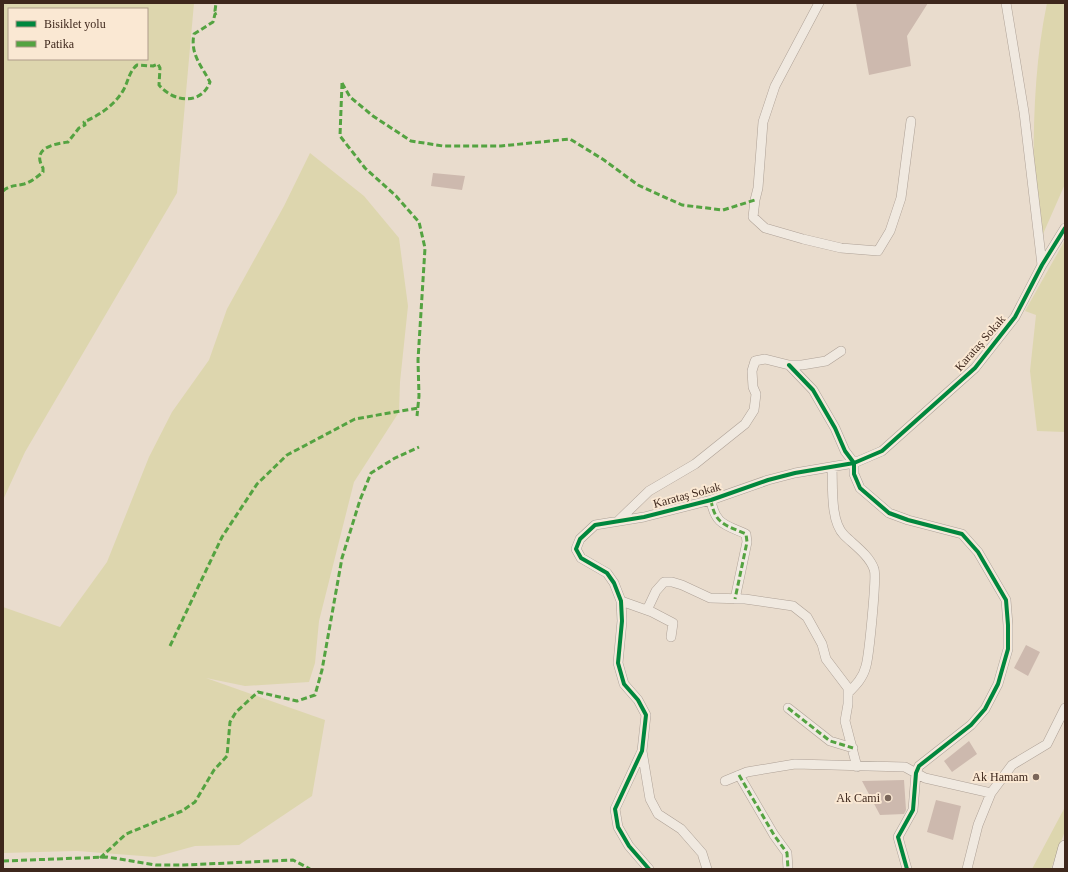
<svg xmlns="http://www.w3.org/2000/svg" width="1068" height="872" viewBox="0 0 1068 872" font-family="Georgia,serif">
  <rect width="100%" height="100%" fill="#e9dccd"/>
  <path fill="#ddd6ae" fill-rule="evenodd" d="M3 3H194L177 193 25 452 3 500ZM9 9H147V59H9Z
    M1047 3H1065V184L1043 234 1035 236C1033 158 1031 80 1047 3Z
    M310 153 364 196 399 238 408 306 400 382 399 412 354 482 319 621 315 663 309 682 245 686 206 678 325 720 312 796 239 845 195 846 155 857 77 851 3 853V607L60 627 107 562 149 457 172 412 209 360 227 309 284 206Z
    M1065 240V432L1037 431 1030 371 1036 315 1025 311Z
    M1065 807V831L1051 869H1032Z"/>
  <path fill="#cdb9ae" d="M856 3H928L907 36 911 66 869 75Z
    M433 173 465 176 462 190 431 186Z
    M1026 645 1040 652 1028 676 1014 668Z
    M969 741 977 754 952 772 944 761Z
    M904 780 906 810 904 814 880 815 862 781Z
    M936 800 961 806 953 840 927 832Z"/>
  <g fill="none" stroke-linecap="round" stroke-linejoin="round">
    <g stroke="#aea196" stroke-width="10">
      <path id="street" d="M819 3 775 86 763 122 758 188 755 200 753 217 765 228 803 239 841 248 878 251 890 231 901 198 911 121
        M1006 3 1024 112 1042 265
        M789 365 813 390 835 428 845 451 854 463V474L860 488 889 513 908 520 962 534 978 552 1006 600 1008 625V649L998 684 985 709 971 725 919 766 916 773 913 810 898 837 907 869
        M832 467C833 486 830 521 844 535 854 545 869 555 874 569 877 576 869 655 866 666 863 678 856 685 848 693
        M711 500C715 525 726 525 746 534L747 542 735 599
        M618 521 649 491 695 464 745 424 754 410 756 394 753 387 752 371 755 361 765 359 789 365H802L826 361 841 351
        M621 601 652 612 673 623 671 637
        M647 610 656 591 664 582H672L682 585 710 598 745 599 793 606 807 617 822 644 826 659 848 688V704L845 721 857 767
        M788 708 830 741 853 748
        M642 751 650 799 658 814 681 829 702 853 707 869
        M739 775 774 835 787 853 788 869
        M725 781 747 772 795 764 905 767 925 778 991 793
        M649 869 629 846 618 827 615 809 642 751 646 715 638 700 624 684 618 663 622 621 621 601 614 583 607 573 581 558 576 549 580 539 595 525 644 517 711 500 768 480 795 473 854 463 882 451 975 368 1015 317 1042 265 1065 228
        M967 869 978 825 991 793 1012 765 1047 744 1065 708"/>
    </g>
    <g stroke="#9d9186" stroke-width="14">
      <path id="secondary" d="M1059 869 1065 847"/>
    </g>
    <use href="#street" stroke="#f0e9e0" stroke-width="9"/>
    <use href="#secondary" stroke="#f0e9e0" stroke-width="13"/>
    <path stroke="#54a341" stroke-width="3" stroke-dasharray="6 3" stroke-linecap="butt" d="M342 83 350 97 373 116 411 141 443 146H501L570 139 604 160 638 185 682 205 723 210 755 200
      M342 83 340 136 365 168 396 196 419 222 425 248 418 360 419 396 417 416
      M3 191C10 185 16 186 24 184 31 182 37 177 43 172V168C31 148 54 144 68 142L79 128 85 125 84 122C100 115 116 104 124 89 129 79 129 72 137 65L153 66 158 64 160 68 159 85C173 102 201 106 210 82 201 65 190 54 194 34L213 22 215 14 217 13 215 11 216 3
      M711 500C715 525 726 525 746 534L747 542 735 599
      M170 646 222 537 257 484 287 455 355 419 418 408
      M788 708 830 741 853 748
      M739 775 774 835 787 853 788 869
      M100 858 126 834 182 811 195 802 214 770 227 756 230 722 236 712 258 692 297 701 315 695 322 670 342 558 360 500 371 473 395 458 419 447
      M3 861 107 857 156 865H184L293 860 310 869"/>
    <g stroke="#fae8d3" stroke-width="6">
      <path id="cycleway" d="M789 365 813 390 835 428 845 451 854 463V474L860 488 889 513 908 520 962 534 978 552 1006 600 1008 625V649L998 684 985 709 971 725 919 766 916 773 913 810 898 837 907 869
        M649 869 629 846 618 827 615 809 642 751 646 715 638 700 624 684 618 663 622 621 621 601 614 583 607 573 581 558 576 549 580 539 595 525 644 517 711 500 768 480 795 473 854 463 882 451 975 368 1015 317 1042 265 1065 228"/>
    </g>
    <use href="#cycleway" stroke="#00873e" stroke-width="4"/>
  </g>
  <g fill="#7a665a" stroke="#fae8d3" stroke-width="1.5">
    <circle cx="1036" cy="777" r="4"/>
    <circle cx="888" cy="798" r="4"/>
  </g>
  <g text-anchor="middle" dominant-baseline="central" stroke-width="4" stroke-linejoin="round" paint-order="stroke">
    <g font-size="12" fill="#3e271c" stroke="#fae8d3">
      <text transform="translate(980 343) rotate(-49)">Karataş Sokak</text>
      <text transform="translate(687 495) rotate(-15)">Karataş Sokak</text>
    </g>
    <g font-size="12" fill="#3e271c" stroke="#fae8d3" text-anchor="end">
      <text x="1028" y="777">Ak Hamam</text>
      <text x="880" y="798">Ak Cami</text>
    </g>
  </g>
  <rect width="1068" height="872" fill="none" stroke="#3e271c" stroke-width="8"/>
  <rect x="8" y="8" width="140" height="52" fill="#fae8d3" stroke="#af9b8a"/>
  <rect x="16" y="21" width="20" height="6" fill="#00873e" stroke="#af9b8a"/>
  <text x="44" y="28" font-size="12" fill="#3e271c">Bisiklet yolu</text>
  <rect x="16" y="41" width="20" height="6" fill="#54a341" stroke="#af9b8a"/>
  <text x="44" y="48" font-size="12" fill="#3e271c">Patika</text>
</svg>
